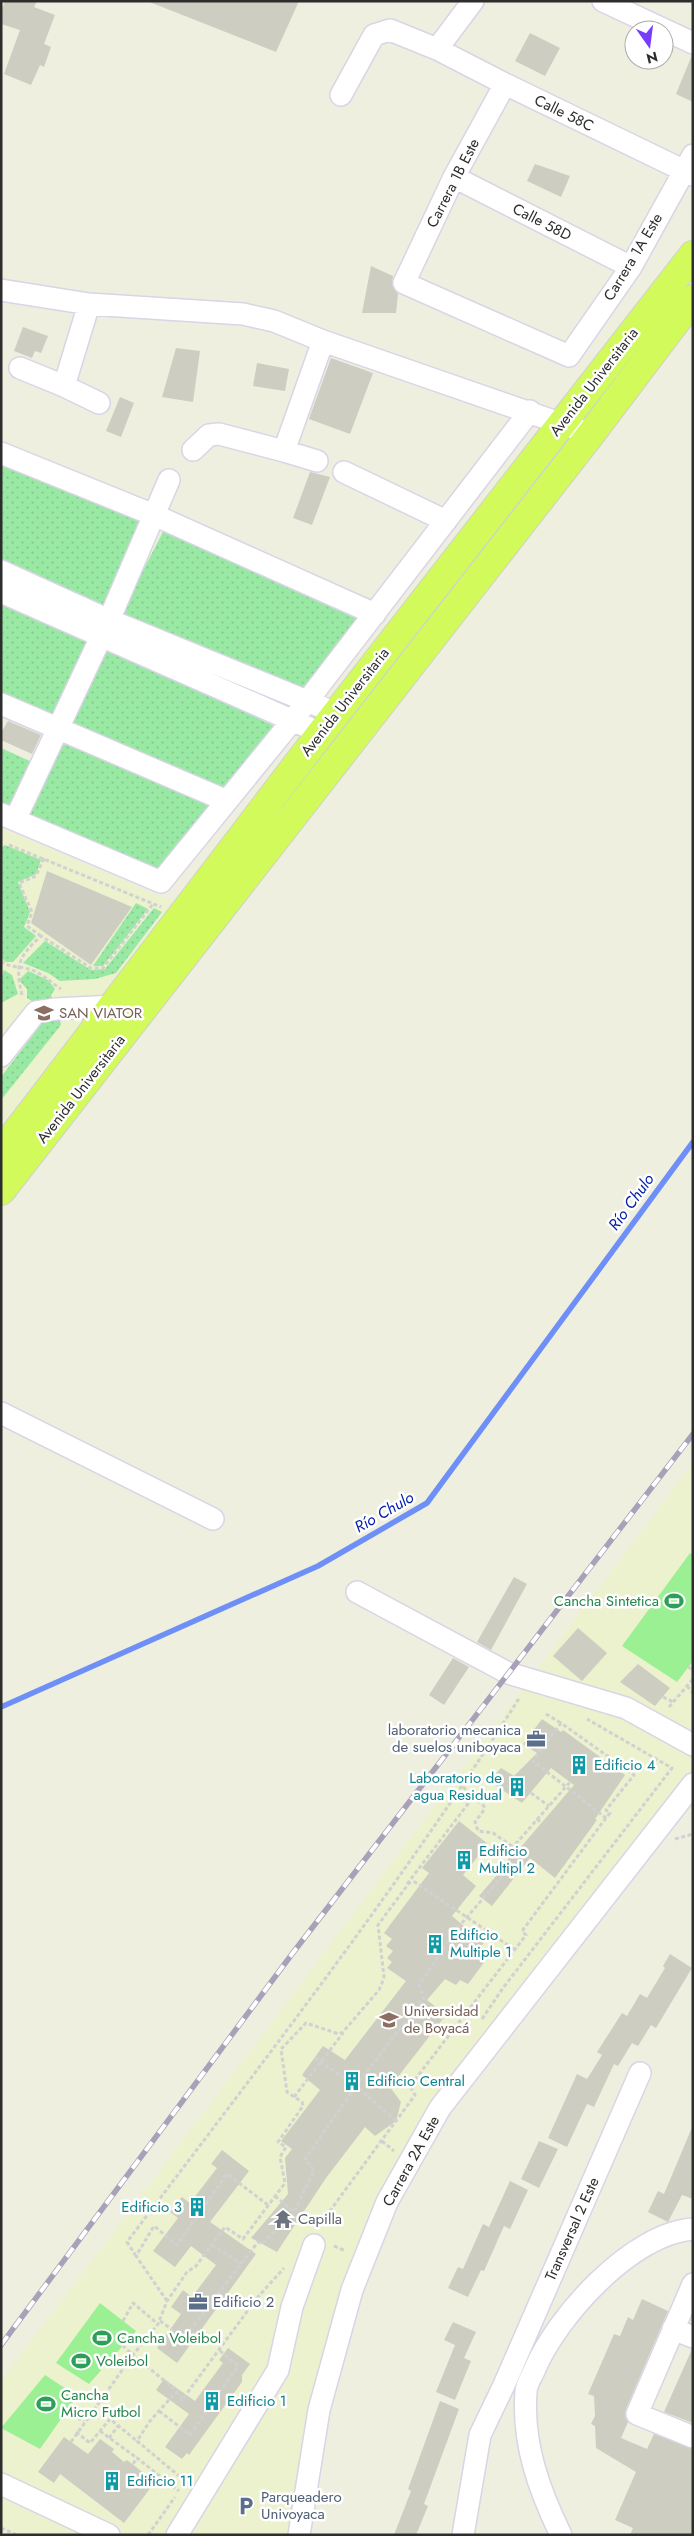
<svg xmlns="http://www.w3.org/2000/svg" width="694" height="2536" viewBox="0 0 694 2536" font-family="Jost,sans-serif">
  <defs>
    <pattern id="grass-dots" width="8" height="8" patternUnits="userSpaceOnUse" patternTransform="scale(1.25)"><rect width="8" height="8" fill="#99e9a5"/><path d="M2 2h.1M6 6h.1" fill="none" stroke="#84c88e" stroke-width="1.8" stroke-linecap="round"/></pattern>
  </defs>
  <rect width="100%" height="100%" fill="#eeefdf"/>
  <path fill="#ecf1ce" d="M1 828 174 902 1 1124Z
    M693 1463V1780L484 2048 375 2229 297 2535H1V2381Z"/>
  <path fill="url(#grass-dots)" d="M1 458 150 524 103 609 1 565Z
    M165 528 360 620 288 716 107 640Z
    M1 601 90 643 56 718 1 694Z
    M104 647 279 728 225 792 68 723Z
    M64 738 215 805 159 872 25 817Z
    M1 748 32 762 7 817 1 814Z
    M5 845 41 860 36 874 18 882 30 912 24 927 36 936 13 962H6L1 958V848Z
    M136 903 148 909 103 966H93Z
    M154 908 162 912 116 973 95 979 60 981 48 973 23 963 45 941 91 970 105 969Z
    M4 970 12 975 18 994 1 1003V979Z
    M28 971 48 980 55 989 51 995 53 1000 35 1003 27 998V989L19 980Z
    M59 1015 61 1025 1 1100V1077L45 1019Z"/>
  <path fill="#9cf094" d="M690 1553 693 1555V1661L677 1682 622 1646Z
    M100 2303 136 2331 89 2384 56 2363Z
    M45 2375 77 2396 40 2449 1 2428Z"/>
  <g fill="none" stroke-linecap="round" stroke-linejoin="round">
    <path stroke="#6d8ff7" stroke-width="5.5" d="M1 1707 318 1566 427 1503 693 1142"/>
  </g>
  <path fill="#cdcec1" d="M5 1H37L34 7 55 15 44 44 51 47 44 67 40 65 31 85 4 74 20 30 1 24V12Z
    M147 1H299L276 52Z
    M530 33 560 48 545 76 515 61Z
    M692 55H693V102L676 94Z
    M535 164 570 176 561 197 527 181Z
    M371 266 393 276 392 285 398 294 396 313H362Z
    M23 327 48 336 41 353 35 351 32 358 14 351Z
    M176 348 200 351 193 402 162 397Z
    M331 358 373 373 350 434 309 419Z
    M257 363 289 369 285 391 253 386Z
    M120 397 134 403 121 437 106 431Z
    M310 472 330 477 312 525 293 518Z
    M8 721 41 735 32 754 1 740V733Z
    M47 871 132 907 91 965 31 923Z
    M514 1577 527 1584 491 1650 477 1642Z
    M578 1628 607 1653 582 1681 553 1656Z
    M453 1658 469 1667 444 1705 429 1695Z
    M638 1664 670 1688 655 1706 620 1682Z
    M542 1719 561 1732 563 1730 625 1775 595 1819 597 1820 555 1878 530 1858 492 1906 479 1896 574 1785 551 1768 522 1803 489 1781 501 1768 514 1776 537 1753 523 1744Z
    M459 1821 488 1844 463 1875 476 1886 452 1916 484 1943 481 1946 491 1953 468 1984 460 1980 456 1985 445 1979 427 2000 446 2015 390 2087 401 2102 396 2121 375 2136 365 2127 326 2178 277 2252 251 2238 288 2194 285 2158 292 2149 281 2141 320 2090 302 2075 323 2046 345 2060 406 1981 387 1968 392 1962 387 1958 393 1951 386 1946 392 1939 384 1933 429 1873 422 1868Z
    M670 1954 692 1968 656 2028 651 2025 638 2046 632 2043 618 2066 614 2064 594 2107 587 2104 567 2147 548 2138 577 2074 587 2079 602 2055 597 2052 622 2013 627 2016 640 1994 647 1998 665 1968 663 1966Z
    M693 2125V2199L682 2195 668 2222 648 2212 658 2191 664 2194Z
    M539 2141 558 2149 539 2188 521 2179Z
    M222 2150 249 2171 210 2222 256 2254 177 2363 157 2348 181 2314 171 2307 183 2290 192 2297 216 2265 191 2246 175 2267 153 2251 178 2218 170 2212 182 2197 190 2203 217 2168 211 2164Z
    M510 2181 528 2190 510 2229 504 2226 484 2271 481 2270 468 2297 448 2288 458 2267 463 2269 483 2224 489 2227Z
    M642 2299 668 2311 626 2409 625 2416 628 2422 621 2438 647 2449 654 2434 693 2449V2535H630L633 2528 615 2520 636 2472 596 2448 595 2426 591 2424 595 2416 594 2396 588 2394 614 2334 620 2336 628 2317 633 2320Z
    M453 2322 476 2332 464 2358 471 2361 455 2400 436 2392 455 2345 444 2340Z
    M228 2348 250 2364 242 2375V2382L189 2455 187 2453 182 2459 165 2447 189 2414 156 2390 164 2379 195 2401 223 2363 219 2360Z
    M692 2349H693V2423L664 2412Z
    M440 2401 459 2409 424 2504 428 2506 416 2535H394L411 2491 408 2489Z
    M64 2437 88 2454 100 2439 114 2449 112 2452 124 2462 127 2460 155 2482 124 2523 60 2474 54 2483 38 2472Z"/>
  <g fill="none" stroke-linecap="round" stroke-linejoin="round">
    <g stroke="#dad4e6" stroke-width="24">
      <path id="minor" d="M603 1 693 43
        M437 49 473 1
        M505 84 454 177 404 283 569 356 631 267 693 155
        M341 95 374 35 390 30 437 49 505 84 693 175
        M454 177 631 267
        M1 290 89 304 243 314 274 321 323 341 591 434
        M20 368 64 386 89 304
        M64 386 99 403
        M193 450 209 435 219 434 284 451 323 341
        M284 451 317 461
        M1 453 154 515 375 614
        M344 472 446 521
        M1 571 109 620 336 713
        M1 592 321 733
        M109 620 169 480
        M1 704 227 801
        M1 814 161 882 292 721 530 411
        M15 820 101 637
        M1 1056 36 1012 56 1009 114 1006
        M1 1413 213 1519
        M357 1592 508 1673 626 1708 693 1745
        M693 2284 637 2414 693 2437
        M673 2329 693 2337
        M1 2484 109 2535
        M177 2535 278 2370 292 2307 314 2245
        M299 2535 319 2410 352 2290 387 2202 440 2108 693 1784
        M463 2535 480 2435 504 2385 640 2073
        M561 2535C539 2490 522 2443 526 2392 526 2385 531 2377 534 2371 556 2317 632 2233 693 2229"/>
    </g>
    <g stroke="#d1d1d1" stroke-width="30">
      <path id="major" d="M1 1152 321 733 693 255
        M1 1191 591 434 693 299"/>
    </g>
    <path stroke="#d1d1d1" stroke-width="3" stroke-dasharray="4 2.5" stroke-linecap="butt" d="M9 845 161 907
      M41 936 27 926 32 912 19 883 36 876 44 858
      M1 961C9 968 20 966 29 969 42 973 50 982 61 989
      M22 995C15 966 18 957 41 936L91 968H103L153 904
      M688 1667 693 1670
      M687 1686 693 1693
      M663 1697 673 1702
      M669 1707 693 1679
      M546 1714 561 1723
      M463 1787 484 1806V1810L475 1822 478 1831 493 1833 513 1847
      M531 1793 549 1806
      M537 1819 542 1823
      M675 1839 693 1834
      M407 1884 474 1796
      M482 2019 503 1988 672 1768 587 1719
      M294 2097 343 2033
      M396 2121 356 2086 424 1998 419 1985 461 1924 506 1872 513 1847 570 1782
      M382 2141 394 2151
      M275 2196 294 2212
      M318 2227 415 2095 410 2086 526 1935 522 1931 606 1818 610 1813 606 1810 634 1775 561 1723 533 1761 606 1818
      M212 2245 241 2264
      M334 2246 346 2251
      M136 2256 127 2242C262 2063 400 1886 520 1697
      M167 2301 136 2256 154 2226 177 2245 227 2174 268 2205
      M123 2321 133 2303 158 2324
      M160 2321 184 2338 258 2242 262 2244 294 2212 314 2170 305 2159 356 2086 315 2058
      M177 2391 182 2400 257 2298 284 2268
      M159 2411 190 2435 238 2366 219 2350
      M66 2412 84 2421
      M100 2431 137 2458
      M76 2432 90 2443 110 2419 137 2441
      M109 2438 118 2426
      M71 2442 133 2355 123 2346
      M133 2464 137 2458 179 2491
      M185 2481 137 2441 150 2421 177 2391 133 2355 158 2324 167 2301 187 2272 196 2266 225 2227 243 2239 285 2183 280 2157 286 2147 278 2142 303 2106 302 2102 287 2092 281 2049 306 2023 339 2034 343 2032 379 1990 382 1983 384 1977 378 1925 409 1883 415 1882 515 1950
      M1 2528 17 2535
      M148 2535 175 2497"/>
    <use href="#minor" stroke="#fff" stroke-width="21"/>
    <use href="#major" stroke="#d1fa5a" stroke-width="28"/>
    <g stroke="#a9a1b9" stroke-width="5.5">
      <path id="rail" d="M1 2345 292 1954 693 1434"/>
    </g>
    <use href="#rail" stroke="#fff" stroke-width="4" stroke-dasharray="11" stroke-linecap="butt"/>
  </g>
  <defs>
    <g id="school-bare" transform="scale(1.5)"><path d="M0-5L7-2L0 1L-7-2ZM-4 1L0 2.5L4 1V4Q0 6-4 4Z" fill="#8d6e63" stroke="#fff" stroke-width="2.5" paint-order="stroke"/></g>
    <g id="stadium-bare" transform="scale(1.5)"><path d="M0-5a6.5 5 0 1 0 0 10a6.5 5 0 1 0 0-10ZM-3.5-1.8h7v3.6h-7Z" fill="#2e9e5b" stroke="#fff" stroke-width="2.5" paint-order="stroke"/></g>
    <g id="office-bare" transform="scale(1.5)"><path d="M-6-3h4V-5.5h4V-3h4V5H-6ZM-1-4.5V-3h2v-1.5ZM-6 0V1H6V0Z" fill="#5c6f8a" stroke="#fff" stroke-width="2.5" paint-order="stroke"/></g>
    <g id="building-bare" transform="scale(1.5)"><path d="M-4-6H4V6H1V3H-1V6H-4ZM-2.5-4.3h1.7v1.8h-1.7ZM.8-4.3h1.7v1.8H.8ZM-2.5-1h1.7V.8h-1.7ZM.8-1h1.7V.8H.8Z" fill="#0f9aa8" stroke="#fff" stroke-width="2.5" paint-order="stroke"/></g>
    <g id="university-bare" transform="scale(1.5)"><path d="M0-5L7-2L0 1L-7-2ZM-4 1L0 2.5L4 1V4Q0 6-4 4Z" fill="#8d6e63" stroke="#fff" stroke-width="2.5" paint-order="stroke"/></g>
    <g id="temple-bare" transform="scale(1.5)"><path d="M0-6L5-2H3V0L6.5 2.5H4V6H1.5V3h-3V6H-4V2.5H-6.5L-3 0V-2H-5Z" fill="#6b7280" stroke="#fff" stroke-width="2.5" paint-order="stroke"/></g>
    <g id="parking-bare" transform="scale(1.5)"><path d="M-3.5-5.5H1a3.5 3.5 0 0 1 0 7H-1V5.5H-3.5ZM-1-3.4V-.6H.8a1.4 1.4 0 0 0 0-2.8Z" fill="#5c6f8a" stroke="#fff" stroke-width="2.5" paint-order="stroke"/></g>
  </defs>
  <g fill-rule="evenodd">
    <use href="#school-bare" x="44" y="1013"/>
    <use href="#stadium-bare" x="674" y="1601"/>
    <use href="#office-bare" x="536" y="1739"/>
    <use href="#building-bare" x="579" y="1765"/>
    <use href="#building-bare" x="517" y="1787"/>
    <use href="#building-bare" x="464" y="1860"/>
    <use href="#building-bare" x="435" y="1944"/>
    <use href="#university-bare" x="389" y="2020"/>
    <use href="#building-bare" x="352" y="2081"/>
    <use href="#building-bare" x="197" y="2207"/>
    <use href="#temple-bare" x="283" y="2219"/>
    <use href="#office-bare" x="198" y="2302"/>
    <use href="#stadium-bare" x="102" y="2338"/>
    <use href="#stadium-bare" x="81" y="2361"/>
    <use href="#building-bare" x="212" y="2401"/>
    <use href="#stadium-bare" x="46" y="2404"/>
    <use href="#building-bare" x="112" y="2481"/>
    <use href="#parking-bare" x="246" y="2506"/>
  </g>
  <g text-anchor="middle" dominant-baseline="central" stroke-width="5" stroke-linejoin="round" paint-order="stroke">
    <g font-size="15" fill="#2d2d2d" stroke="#fff">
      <text transform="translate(564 113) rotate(26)">Calle 58C</text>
      <text transform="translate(453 183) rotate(-63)">Carrera 1B Este</text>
      <text transform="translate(542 222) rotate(27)">Calle 58D</text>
      <text transform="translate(633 257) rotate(-59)">Carrera 1A Este</text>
      <text transform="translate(594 382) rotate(-52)">Avenida Universitaria</text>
      <text transform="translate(345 702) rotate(-52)">Avenida Universitaria</text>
      <text transform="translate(81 1089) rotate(-52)">Avenida Universitaria</text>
      <text transform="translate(411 2161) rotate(-61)">Carrera 2A Este</text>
      <text transform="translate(572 2229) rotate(-66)">Transversal 2 Este</text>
    </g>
    <g font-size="15" fill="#785e54" stroke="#fff" text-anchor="start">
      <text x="59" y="1013">SAN VIATOR</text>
      <text x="404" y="2011">Universidad<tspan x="404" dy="17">de Boyacá</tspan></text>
    </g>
    <g font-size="15" fill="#27864d" stroke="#fff" text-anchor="start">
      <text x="659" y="1601" text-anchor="end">Cancha Sintetica</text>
      <text x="117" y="2338">Cancha Voleibol</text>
      <text x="96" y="2361">Voleibol</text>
      <text x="61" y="2395">Cancha<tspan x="61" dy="17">Micro Futbol</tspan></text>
    </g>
    <g font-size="15" fill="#4e5e75" stroke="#fff" text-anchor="start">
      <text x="521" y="1730" text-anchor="end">laboratorio mecanica<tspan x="521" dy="17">de suelos uniboyaca</tspan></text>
      <text x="213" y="2302">Edificio 2</text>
      <text x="261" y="2497">Parqueadero<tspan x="261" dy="17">Univoyaca</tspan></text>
    </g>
    <g font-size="15" fill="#0d838f" stroke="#fff" text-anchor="start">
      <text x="594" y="1765">Edificio 4</text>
      <text x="502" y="1778" text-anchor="end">Laboratorio de<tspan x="502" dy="17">agua Residual</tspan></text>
      <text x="479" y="1851">Edificio<tspan x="479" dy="17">Multipl 2</tspan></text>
      <text x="450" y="1935">Edificio<tspan x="450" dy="17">Multiple 1</tspan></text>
      <text x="367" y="2081">Edificio Central</text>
      <text x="182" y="2207" text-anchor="end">Edificio 3</text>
      <text x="227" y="2401">Edificio 1</text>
      <text x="127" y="2481">Edificio 11</text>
    </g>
    <g font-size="15" fill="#5b616d" stroke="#fff" text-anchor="start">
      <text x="298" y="2219">Capilla</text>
    </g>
    <g font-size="16" font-style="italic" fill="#0520aa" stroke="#fff">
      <text transform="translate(631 1202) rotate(-54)">Río Chulo</text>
      <text transform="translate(384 1512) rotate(-30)">Río Chulo</text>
    </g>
  </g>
  <rect width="694" height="2536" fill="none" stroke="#2d2d2d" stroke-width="5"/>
  <g transform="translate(649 45) rotate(166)"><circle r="24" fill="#ffffff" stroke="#ababab"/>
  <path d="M0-4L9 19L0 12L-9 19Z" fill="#773dff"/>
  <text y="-8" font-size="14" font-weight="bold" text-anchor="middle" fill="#2d2d2d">N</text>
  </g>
</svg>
